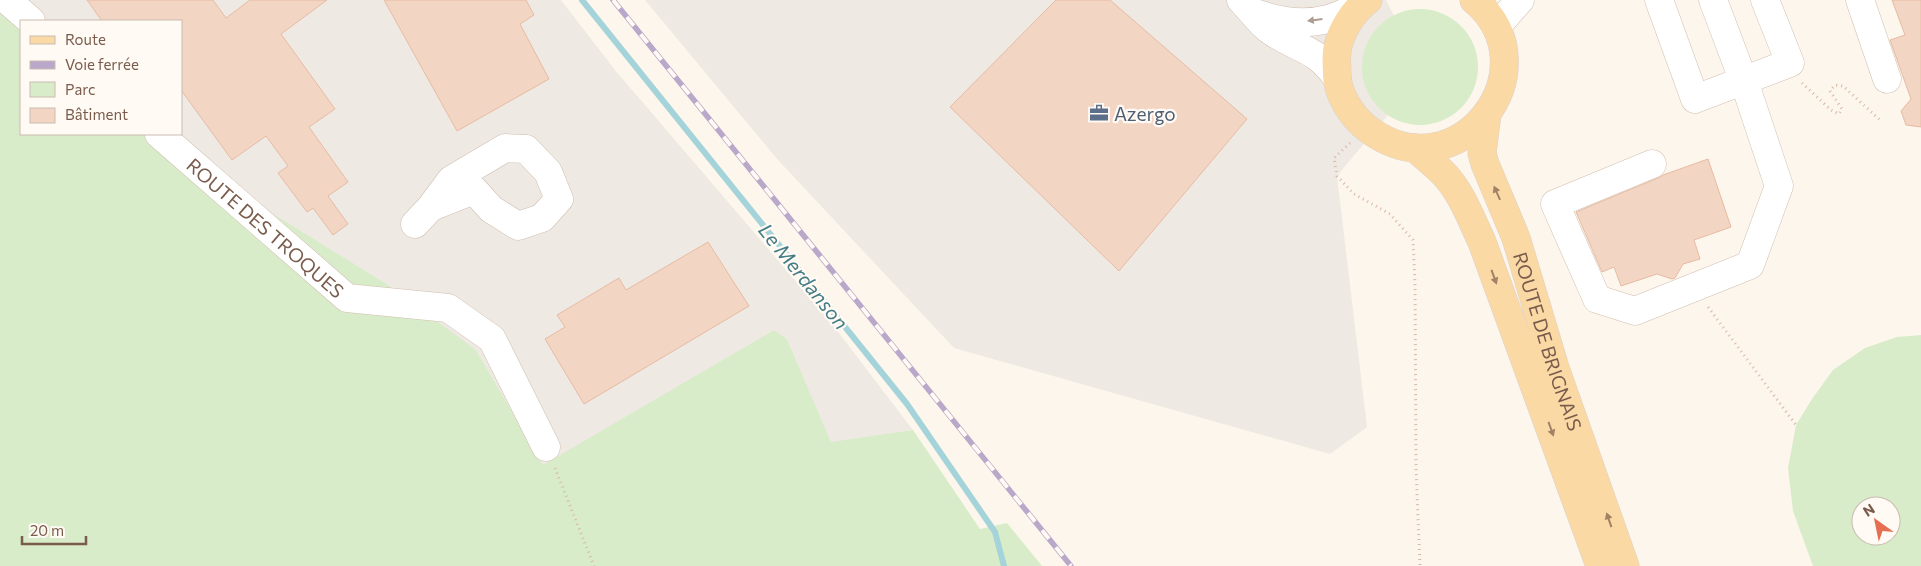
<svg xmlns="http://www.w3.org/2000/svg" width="1921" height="566" viewBox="0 0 1921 566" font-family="Commissioner,sans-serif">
  <rect width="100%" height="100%" fill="#fdf6ec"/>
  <path fill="#efe9e4" d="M24 0H561L615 70 829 320 913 430 831 443 787 339 774 330 543 466 476 350 153 134H181V21H42Z
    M645 0H1386L1423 73 1337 176 1367 427 1330 454 954 348 778 160Z"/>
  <path fill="#d8ecc9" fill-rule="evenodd" d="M0 0 21 21V134H144L388 285 476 350 543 465 774 330 787 339 831 442 913 430 980 529 1007 523 1042 566H0Z
    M1362 67a58 58 0 1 1 116 0a58 58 0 1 1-116 0Z
    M1921 335V566H1813L1793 511 1788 468 1796 425 1812 399 1833 370 1865 348 1897 337ZM1861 506H1891V536H1861Z"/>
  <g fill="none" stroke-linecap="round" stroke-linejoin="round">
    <path stroke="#a5d3da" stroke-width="6" d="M582 0 907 404 995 532 1004 566"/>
  </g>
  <path fill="#f3d5c3" stroke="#e6bba3" d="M87 0H213L226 18 250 0H327L281 34 335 109 309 127 348 182 328 196 348 224 333 235 313 208 307 212 278 173 288 166 266 136 232 160 181 90V21H102Z
    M384 0H526L534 15 520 24 549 79 457 131Z
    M1056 0H1110L1247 119 1119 271 950 107Z
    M1892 0H1921V127L1906 125 1901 111 1911 99 1890 40 1905 35Z
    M1708 159 1731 227 1694 240 1700 259 1683 264 1675 278 1672 279 1657 274 1621 286 1614 267 1602 272 1576 212 1658 178 1663 175Z
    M708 242 749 306 584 404 545 339 565 327 557 315 619 278 626 290Z"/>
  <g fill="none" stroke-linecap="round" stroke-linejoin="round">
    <g stroke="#d1beb0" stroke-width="29">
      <g id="minor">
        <path d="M7 0 31 21"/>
        <path d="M1241 0C1251 10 1260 24 1271 31 1297 49 1317 48 1337 78"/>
        <path d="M1659 0 1695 99 1790 63 1765 0"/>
        <path d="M1860 0 1887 79"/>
        <path d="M1258 14C1281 22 1305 25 1328 19 1339 16 1350 10 1361 6"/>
        <path d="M1496 27 1520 0"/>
        <path id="s1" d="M159 134 347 298 448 308 492 339 546 447"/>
        <path d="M1652 164 1555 204 1597 299 1635 311 1750 265 1779 186 1747 90 1713 0"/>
        <path d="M415 224 431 207 474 190 491 209 518 226 542 218 559 199 548 172 526 149 505 148 451 180 431 207"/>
      </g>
    </g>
    <g stroke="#dad1cd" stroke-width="29">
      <g id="major">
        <path d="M1368 0C1353 11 1340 32 1337 51 1336 58 1337 67 1337 74 1337 94 1352 117 1368 129 1458 197 1555 68 1474 0"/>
        <path id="s2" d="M1487 114 1482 153 1485 164 1516 238 1555 368 1625 566"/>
        <path d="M1415 148C1425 157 1435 165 1444 174 1462 193 1471 219 1482 242L1600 566"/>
      </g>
    </g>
    <path stroke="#d9b8a5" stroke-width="3" stroke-dasharray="1 4" stroke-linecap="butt" d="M1802 83 1831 110 1839 114 1842 109 1830 91 1835 85 1843 86 1881 121
      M1350 143 1334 158 1337 176 1354 194 1390 214 1413 240 1415 285 1416 468 1420 566
      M1708 307 1796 425
      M555 468 594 566"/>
    <use href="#minor" stroke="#fff" stroke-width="28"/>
    <use href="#major" stroke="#fbd9a5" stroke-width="28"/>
    <g stroke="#b9a8c9" stroke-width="5.5">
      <path id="rail" d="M613 0 1071 566"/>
    </g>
    <use href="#rail" stroke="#fffaf3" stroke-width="4" stroke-dasharray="11" stroke-linecap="butt"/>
  </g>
  <defs><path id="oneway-solid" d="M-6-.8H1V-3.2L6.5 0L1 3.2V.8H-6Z" transform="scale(1.25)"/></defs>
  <use fill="#af9d94" href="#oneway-solid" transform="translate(1315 20) rotate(173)"/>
  <g fill="#a18267">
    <use href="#oneway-solid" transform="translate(1497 193) rotate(-114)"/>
    <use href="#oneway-solid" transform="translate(1494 277) rotate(70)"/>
    <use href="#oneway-solid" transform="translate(1551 429) rotate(70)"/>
    <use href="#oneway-solid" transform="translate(1609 520) rotate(-109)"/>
  </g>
  <defs>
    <g id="office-bare" transform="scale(1.5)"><path d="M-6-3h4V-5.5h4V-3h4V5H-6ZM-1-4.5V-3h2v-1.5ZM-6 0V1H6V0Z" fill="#5c6f8a" stroke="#fffaf3" stroke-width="2.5" paint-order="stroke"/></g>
  </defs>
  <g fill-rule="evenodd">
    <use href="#office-bare" x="1099" y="113"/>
  </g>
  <g text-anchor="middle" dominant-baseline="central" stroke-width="4.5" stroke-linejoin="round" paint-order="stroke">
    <g font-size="19" fill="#4e5e75" stroke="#fffaf3" text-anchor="start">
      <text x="1114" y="113">Azergo</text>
    </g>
    <g font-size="19" fill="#7a5c4d" stroke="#fffaf3">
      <text stroke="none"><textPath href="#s1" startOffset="142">ROUTE DES TROQUES</textPath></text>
      <text stroke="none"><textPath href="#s2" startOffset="239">ROUTE DE BRIGNAIS</textPath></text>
    </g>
    <g font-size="20" font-style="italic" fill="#437c86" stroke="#fffaf3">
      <text transform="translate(804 276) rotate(51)">Le Merdanson</text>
    </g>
  </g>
  <rect x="20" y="20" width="162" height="115" fill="#fffaf3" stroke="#cabbb1"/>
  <rect x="30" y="36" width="25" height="8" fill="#fbd9a5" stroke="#cabbb1"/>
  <text x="65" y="45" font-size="15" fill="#7a5c4d">Route</text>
  <rect x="30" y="61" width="25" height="8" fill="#b9a8c9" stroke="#cabbb1"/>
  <text x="65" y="70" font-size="15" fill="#7a5c4d">Voie ferrée</text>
  <rect x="30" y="82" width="25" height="15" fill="#d8ecc9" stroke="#cabbb1"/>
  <text x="65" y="95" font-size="15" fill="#7a5c4d">Parc</text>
  <rect x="30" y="108" width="25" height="15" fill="#f3d5c3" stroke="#cabbb1"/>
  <text x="65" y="120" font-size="15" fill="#7a5c4d">Bâtiment</text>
  <g transform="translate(1876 521) rotate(327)"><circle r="24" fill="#fffaf3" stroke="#cabbb1"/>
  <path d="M0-4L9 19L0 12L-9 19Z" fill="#e76f51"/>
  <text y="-8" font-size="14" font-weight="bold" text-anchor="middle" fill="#7a5c4d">N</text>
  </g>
  <path d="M22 536v8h64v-8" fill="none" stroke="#7a5c4d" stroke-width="2.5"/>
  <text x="30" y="536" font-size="15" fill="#7a5c4d" stroke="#fffaf3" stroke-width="4" paint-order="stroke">20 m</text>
</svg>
